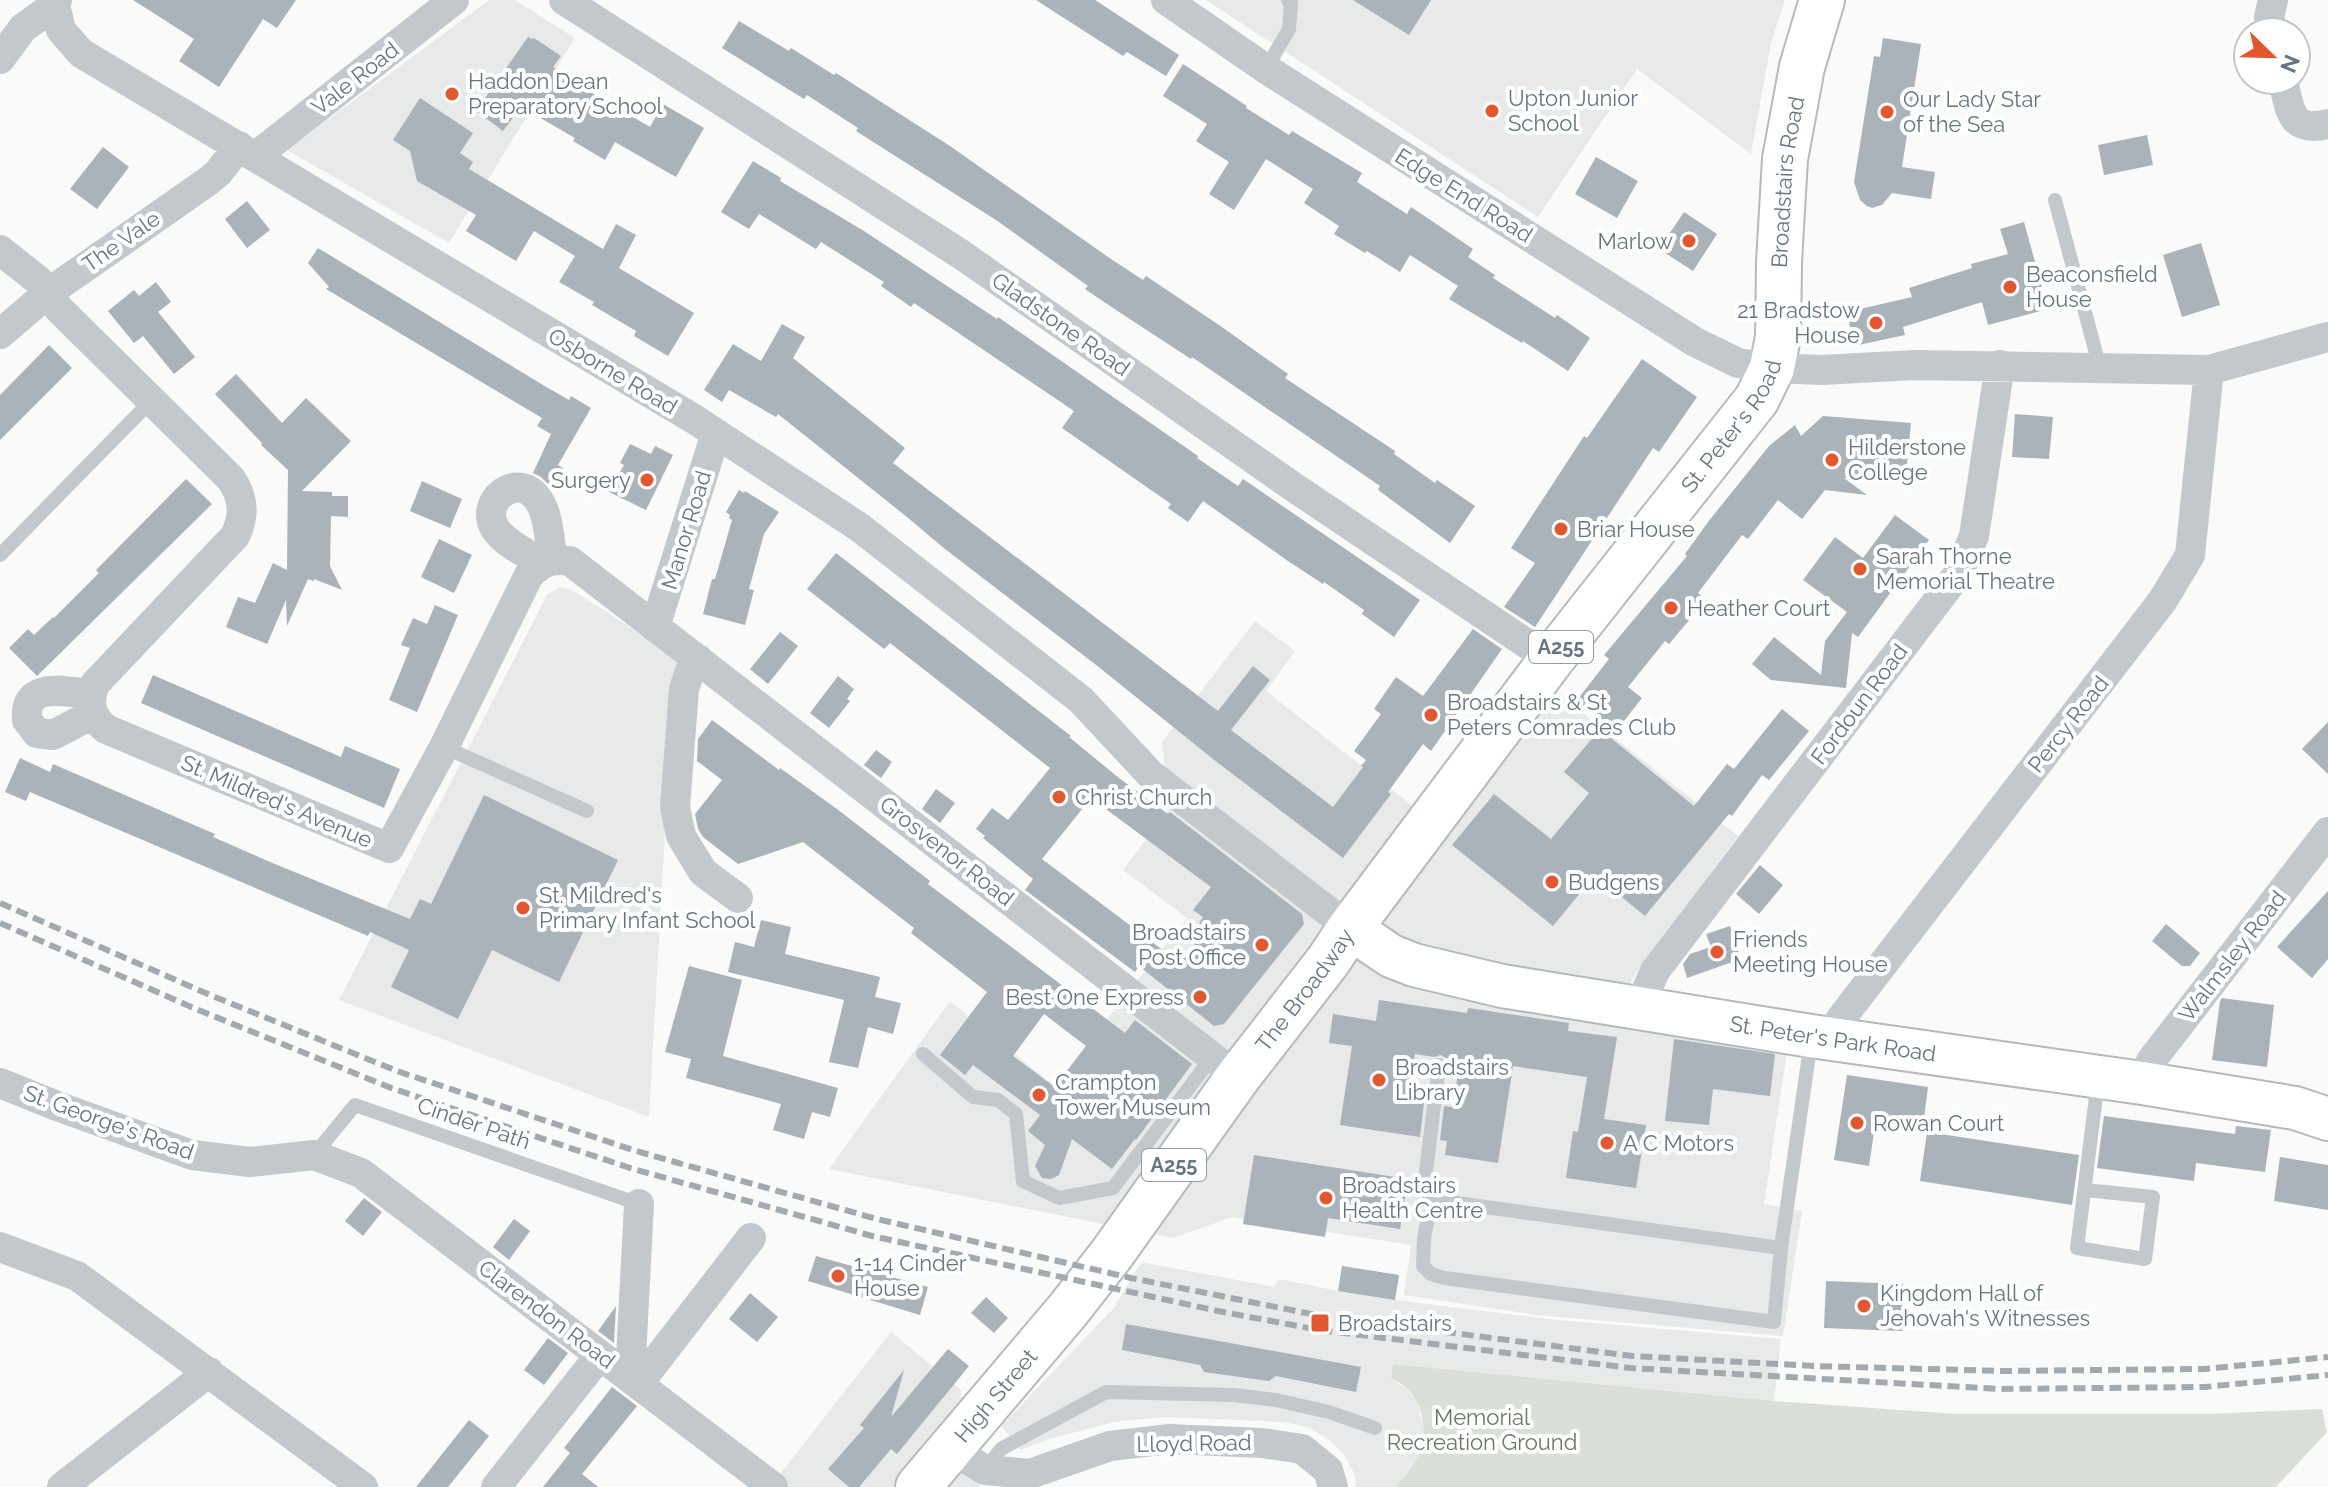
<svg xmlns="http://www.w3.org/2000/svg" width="2328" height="1487" viewBox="0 0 2328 1487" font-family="Raleway,sans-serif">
  <rect width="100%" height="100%" fill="#fafaf8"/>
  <path fill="#e8e9e9" d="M489 0H515L575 38 449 243 287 150Z
    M1206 0H1785L1771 43 1751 154 1637 69 1538 217Z
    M560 587 572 590 683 661 666 816 649 1117 339 1000 547 595Z
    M1255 621 1295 651 1266 691 1408 802 1447 830 1553 689 1738 836 1642 964 1613 1012 1789 1038 1764 1204 1802 1211 1783 1336 1537 1315 1404 1295 1411 1245 1232 1217 1173 1238 829 1169 950 1001 1054 1086 1187 918 1123 870 1169 809 1162 742Z
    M1141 1262 1274 1287 1279 1279 1338 1291 1342 1266 1399 1275 1395 1300 1557 1320 1781 1339 1774 1401 1393 1364 1391 1379 1407 1389 1416 1400 1424 1428 1423 1442 1419 1456 1395 1487H1356L1355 1475 1345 1456 1328 1439 1308 1427 1284 1422 1166 1417 1113 1422 1046 1440 1021 1450 1001 1426 1113 1309Z
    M891 1332 960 1389 980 1487H770Z"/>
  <path fill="#dadfd7" d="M1393 1364 1774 1401 1957 1414H2206L2322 1409 2327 1432 2276 1487H1395C1403 1477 1413 1467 1418 1456 1431 1429 1421 1389 1391 1379Z"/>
  <path fill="#aab3b9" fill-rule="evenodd" d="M133 0H296L277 28 263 19 219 87 179 61 194 39Z
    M1036 0H1095L1179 55 1166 76 1127 52 1123 56Z
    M1353 0H1431L1409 35Z
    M739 21 789 51 791 48 834 75 836 73 950 146 1108 257 1143 280 1146 276 1219 325 1288 374 1285 378 1395 451 1394 454 1435 483 1437 480 1475 506 1450 543 1378 490 1380 486 1192 357 1191 359 1116 310 1085 289 1088 286 996 220 856 131 858 128 807 95 804 99 722 48Z
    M528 37 532 39 534 38 561 56 553 67 589 88 587 90 650 127 663 104 704 128 676 177 615 142 605 160 573 141 575 138 525 109 520 118 515 115 503 131 476 111Z
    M1883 38 1921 44 1902 167 1935 172 1931 199 1892 193 1882 205 1872 208 1867 206 1860 200 1854 182 1874 56 1880 57Z
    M1183 64 1247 106 1246 108 1289 135 1292 131 1362 173 1357 182 1407 214 1411 207 1432 221 1473 249 1468 257 1495 275 1493 278 1555 318 1557 315 1590 338 1568 371 1523 341 1522 343 1449 299 1458 286 1410 255 1400 272 1367 251 1365 253 1334 234 1339 226 1304 203 1313 189 1266 159 1234 210 1209 194 1229 162 1196 141 1207 124 1163 96Z
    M420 98 473 133 460 153 473 162 469 169 603 249 616 224 636 235 619 268 694 313 668 356 634 336 636 331 592 305 594 302 559 282 575 256 534 231 516 261 466 231 476 215 417 181 410 151 393 140Z
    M2147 135 2153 165 2104 175 2098 145Z
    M103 147 129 167 97 209 70 189Z
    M1596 157 1638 181 1617 218 1575 194Z
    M753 161 781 178 780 181 864 231 997 319 998 317 1198 456 1197 458 1238 486 1243 479 1420 600 1394 637 1362 614 1364 610 1324 582 1323 584 1288 561 1203 501 1188 522 1168 508 1171 504 1062 428 1074 411 914 303 911 307 881 286 884 282 821 242 816 249 759 214 749 229 721 212Z
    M247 201 270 230 247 248 225 219Z
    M1684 212 1717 234 1693 271 1659 249Z
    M2024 222 2048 309 1988 325 1982 302 1903 327 1905 335 1854 346 1847 312 1912 297 1909 288 1972 268 1971 264 2008 254 2000 229Z
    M2201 243 2220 305 2182 317 2163 255Z
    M318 248 543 385 569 400 571 396 591 408 558 465 563 468 553 489 541 477 533 473 551 434 537 426 542 418 326 289 329 287 308 263Z
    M156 282 171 302 158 312 195 357 174 374 143 336 134 343 108 311 134 290 139 296Z
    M782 324 805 337 793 358 905 448 893 463 1218 711 1253 666 1270 680 1231 730 1333 807 1363 767 1361 766 1366 760 1354 751 1381 714 1374 709 1396 677 1423 696 1473 629 1502 649 1431 751 1423 744 1388 792 1391 794 1343 858 1213 759 1100 668 945 549 907 517 778 414 776 417 729 390 722 402 704 390 733 344 761 361Z
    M49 345 72 368 0 440V395Z
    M1642 359 1697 397 1659 452 1653 448 1535 627 1504 607 1535 563 1511 548 1584 436 1587 438Z
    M236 374 282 423 306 398 351 441 302 491 332 492V496H348V517L331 516 330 566 342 590 314 579V581L308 579 287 626 286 600 267 644 226 627 238 597 255 603 273 563 287 570 288 470 261 445 262 443 215 394Z
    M2015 414 2053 417 2049 459 2012 457Z
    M1823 416 1911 423 1905 483 1844 478 1867 495 1825 490 1802 519 1778 500 1748 539 1742 535 1698 593 1706 600 1669 644 1665 641 1628 687 1642 698 1616 731 1577 700 1609 659 1604 655 1687 556 1685 554 1708 522 1769 446 1795 425 1801 436Z
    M630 444 651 454 655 446 673 455 646 510 609 492 624 465 620 463Z
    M186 479 212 504 37 676 9 648 28 629 34 635 53 617 54 618 99 573 96 570Z
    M422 481 462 499 450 528 410 511Z
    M739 490 744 493 745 491 779 512 764 534 749 589 754 590 745 625 703 614 712 579H715L732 520 729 518 730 515 726 512Z
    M1895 515 1929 540 1858 637 1852 633 1846 688 1771 680 1752 664 1774 637 1821 675 1825 641 1847 612 1803 580 1835 537 1863 558Z
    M439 539 472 555 454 593 421 577Z
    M836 553 1071 736 1069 737 1119 778 1168 814 1170 812 1302 914 1304 924 1224 1024 1214 1026 1139 966 1135 972 1025 890 1033 879 983 838 985 836 976 829 992 808 1008 820 1050 768 890 643 884 649 807 589ZM1091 798 1211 887 1193 910 1203 917 1199 923 1207 929 1180 963 1042 859Z
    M435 605 458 615 417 712 389 700 410 648 401 645 413 618 427 624Z
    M780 632 798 646 768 684 750 669Z
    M153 675 341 757 345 746 400 769 384 808 141 703Z
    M838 676 854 689 847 699 850 701 829 728 810 713Z
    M1782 709 1809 731 1769 780 1762 775 1732 816 1729 814 1645 916 1595 875 1553 926 1452 845 1494 794 1551 839 1589 793 1564 772 1600 729 1694 806 1727 764 1734 769Z
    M712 720 779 770 780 768 837 809 930 881 928 884 1125 1033 1135 1020 1192 1064 1136 1140 1135 1139 1112 1169 1072 1139 1059 1175 1051 1179 1042 1178 1035 1166 1045 1145 1028 1131 1040 1115 973 1065 965 1075 940 1055 987 992 911 933 914 928 803 842 738 864 703 837 698 829 695 814 722 780 697 761 698 739ZM1044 1014 1086 1046 1055 1087 1013 1056Z
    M2328 722V774L2302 749Z
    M876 750 892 762 881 778 864 765Z
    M20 758 50 772 53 764 215 834 213 837 270 862 410 919 420 899 431 904 484 795 618 860 559 982 492 950 458 1019 391 987 409 950 370 932 368 936 30 792 26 801 5 792Z
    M936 789 955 803 940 823 922 809Z
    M1760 865 1783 885 1759 914 1736 894Z
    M2328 891V959L2312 978 2277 947Z
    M761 920 791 927 785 954 880 977 875 997 901 1003 893 1034 868 1027 858 1068 829 1062 844 1000 728 972 735 942 754 947Z
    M2166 924 2200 953 2190 966H2182L2152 941Z
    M1730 926 1741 959 1687 978 1683 964 1690 954 1711 947 1706 934Z
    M689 966 742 980 723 1056 838 1088 830 1117 812 1112 804 1139 773 1130 781 1104 686 1078 691 1059 665 1052Z
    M2222 998 2274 1005 2267 1067 2212 1060 2220 1001Z
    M1379 1000 1467 1013 1468 1008 1569 1023 1568 1031 1617 1037 1604 1119 1646 1125 1636 1188 1566 1178 1573 1131 1578 1132 1587 1077 1513 1066 1498 1163 1445 1155 1447 1141 1440 1140 1444 1106 1453 1107 1460 1060 1446 1058 1441 1055 1434 1057 1415 1054 1408 1100 1424 1103 1420 1137 1340 1125 1352 1046 1329 1043 1333 1014 1376 1021Z
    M1674 1039 1775 1054 1770 1096 1713 1089 1709 1125 1665 1121Z
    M1847 1075 1928 1087 1923 1127 1876 1119 1869 1166 1834 1160Z
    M2104 1116 2235 1134 2236 1126 2271 1130 2265 1172 2196 1163 2194 1181 2097 1168Z
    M1927 1132 2079 1155 2072 1205 1920 1181Z
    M1254 1155 1408 1179 1400 1229 1328 1218 1325 1237 1243 1224Z
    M2280 1157 2328 1165V1210L2274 1201Z
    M364 1198 382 1212 363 1236 345 1221Z
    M514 1219 530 1231 509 1260 493 1247Z
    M816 1256 928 1287 920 1315 808 1281Z
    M1342 1266 1399 1275 1395 1300 1338 1291Z
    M1826 1281 1903 1284 1902 1331 1824 1328Z
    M750 1293 778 1317 757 1342 729 1319Z
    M986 1297 1008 1318 994 1333 971 1313Z
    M616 1306 614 1343 598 1331Z
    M1126 1324 1361 1367 1356 1392 1276 1376 1269 1381 1204 1372 1200 1365 1122 1350Z
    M548 1338 568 1353 544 1385 524 1370Z
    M948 1349 969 1366 897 1454 891 1449 859 1487H849L828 1469 864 1428 860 1425 904 1370 891 1417Z
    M612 1387 637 1406 582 1474 598 1487H543L570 1453 564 1448Z
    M469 1420 489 1436 448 1487H416Z"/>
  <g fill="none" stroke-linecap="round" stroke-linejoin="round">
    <g stroke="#b3babf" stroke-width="46">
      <g id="secondary">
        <path id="s1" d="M1350 928 1391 956 1414 965 1502 986 1811 1036 2142 1083 2295 1108 2328 1119"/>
      </g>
    </g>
    <g stroke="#b5babe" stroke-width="48">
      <g id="primary">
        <path id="s2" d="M918 1487 1068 1310 1111 1255 1238 1077 1328 961 1350 928 1551 660 1757 399 1772 368 1778 337 1779 262 1785 159 1802 67 1822 0"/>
      </g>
    </g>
    <path stroke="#c3c8cc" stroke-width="14" d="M1266 69 1289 29 1291 2 1288 0
      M2055 200 2100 368
      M0 555 151 401
      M444 747 587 811
      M923 1054 973 1097 998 1100 1016 1114 1023 1181 1059 1198 1113 1188 1213 1056
      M314 1155 355 1105 639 1204
      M2086 1190 2153 1197 2145 1259 2077 1248 2098 1081
      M1433 1209 1425 1180 1439 1065
      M1781 1248 1449 1202C1421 1205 1424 1244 1423 1266L1431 1274 1445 1278 1774 1322 1781 1248 1811 1041
      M985 1470 1001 1449 1106 1392 1234 1395 1276 1400 1329 1412 1375 1428"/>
    <path stroke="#c3c8cc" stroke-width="30" d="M564 0 962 255 1292 486 1551 660
      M1166 0 1266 69 1695 342 1738 363 1772 368 1822 370 1915 365 2209 370 2328 337
      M55 5 61 30 81 53 694 419 859 527 1081 700 1151 775 1350 928
      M2273 32 2269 17 2273 0
      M0 59 23 28 55 5 57 0
      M2283 80C2290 110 2290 133 2328 124
      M256 156 454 0
      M0 250 39 281 59 309 231 479C244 498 245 516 235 536L95 684C88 702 90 716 106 729L389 848 444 747 529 575C543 562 551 558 570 561L1238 1077
      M0 334 48 293 207 182 218 173 239 146
      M542 563C528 554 506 544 496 530 477 502 517 471 537 498 549 513 549 540 553 559
      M655 627 716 433
      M698 659 690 671 684 689 675 807 681 836 703 872 738 898
      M91 694C66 692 23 680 27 720L37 733 53 735 93 714
      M1638 1010 1655 971 1958 574 1974 536 2000 365
      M1833 1039 1840 1020 2163 600 2190 555 2209 370
      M0 1083 57 1106 192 1155 250 1162 314 1155 361 1173 773 1487
      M2142 1083 2151 1061 2328 832
      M0 1247 77 1276 363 1487
      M630 1377 639 1204
      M638 1384 751 1238
      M950 1448 985 1470 1030 1474 1110 1446 1170 1439 1262 1443 1302 1449 1328 1470 1333 1487
      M62 1487 209 1372
      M496 1487 600 1355"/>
    <use href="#secondary" stroke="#fff" stroke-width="42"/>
    <use href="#primary" stroke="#fff" stroke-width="44"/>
    <path stroke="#a2aab0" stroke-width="6" stroke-dasharray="12 6" stroke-linecap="butt" d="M0 903 203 992 397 1071 636 1151 877 1219 1131 1278 1321 1316 1632 1356 1814 1366 2001 1371 2204 1369 2328 1357
      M0 923 196 1009 391 1088 630 1168 872 1236 1218 1311 1319 1330 1630 1368 2000 1389 2205 1387 2328 1375"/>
  </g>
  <g fill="#e4572e" stroke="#fff" stroke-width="3">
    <circle cx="452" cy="94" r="8"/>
    <circle cx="1492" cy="111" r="8"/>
    <circle cx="1887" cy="112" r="8"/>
    <circle cx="1689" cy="241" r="8"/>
    <circle cx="2010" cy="287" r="8"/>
    <circle cx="1876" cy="323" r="8"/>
    <circle cx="1832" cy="460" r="8"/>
    <circle cx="647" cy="480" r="8"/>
    <circle cx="1561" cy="529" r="8"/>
    <circle cx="1860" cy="569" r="8"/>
    <circle cx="1671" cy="608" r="8"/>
    <circle cx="1431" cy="715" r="8"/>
    <circle cx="1059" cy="797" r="8"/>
    <circle cx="1552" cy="882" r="8"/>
    <circle cx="523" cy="908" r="8"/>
    <circle cx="1262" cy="945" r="8"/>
    <circle cx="1717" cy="952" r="8"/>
    <circle cx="1200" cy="997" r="8"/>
    <circle cx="1379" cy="1080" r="8"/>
    <circle cx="1039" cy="1095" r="8"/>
    <circle cx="1857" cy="1123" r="8"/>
    <circle cx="1607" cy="1143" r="8"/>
    <circle cx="1326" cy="1198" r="8"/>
    <circle cx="838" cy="1276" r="8"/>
    <circle cx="1864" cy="1306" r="8"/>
    <rect x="1310" y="1313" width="20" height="20" rx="4"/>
  </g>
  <g text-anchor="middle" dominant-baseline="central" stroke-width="8" stroke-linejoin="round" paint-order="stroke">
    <g fill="#fff" stroke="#939fa8" stroke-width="2">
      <rect x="1529" y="631" width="64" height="32" rx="6"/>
      <rect x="1142" y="1149" width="64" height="32" rx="6"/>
    </g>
    <g font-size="20" font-weight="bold" fill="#657683">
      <text x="1561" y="647">A255</text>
      <text x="1174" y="1165">A255</text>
    </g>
    <g font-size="22" fill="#657683" stroke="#fff">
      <text transform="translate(355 78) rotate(-38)">Vale Road</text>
      <text stroke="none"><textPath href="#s2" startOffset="1596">Broadstairs Road</textPath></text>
      <text transform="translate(1464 195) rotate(32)">Edge End Road</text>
      <text transform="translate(121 241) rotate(-35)">The Vale</text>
      <text transform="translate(1061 324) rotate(35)">Gladstone Road</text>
      <text transform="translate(613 371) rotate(31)">Osborne Road</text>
      <text stroke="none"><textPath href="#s2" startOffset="1338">St. Peter's Road</textPath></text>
      <text transform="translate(686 530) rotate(-73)">Manor Road</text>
      <text transform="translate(1859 704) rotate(-53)">Fordoun Road</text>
      <text transform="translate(2068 724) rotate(-52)">Percy Road</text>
      <text transform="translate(277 801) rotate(23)">St. Mildred's Avenue</text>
      <text transform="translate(947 851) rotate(38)">Grosvenor Road</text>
      <text transform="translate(2232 956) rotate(-52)">Walmsley Road</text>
      <text stroke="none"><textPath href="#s2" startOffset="630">The Broadway</textPath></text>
      <text stroke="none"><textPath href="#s1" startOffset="500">St. Peter's Park Road</textPath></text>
      <text transform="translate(109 1122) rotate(20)">St. George's Road</text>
      <text transform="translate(474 1123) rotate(19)">Cinder Path</text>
      <text transform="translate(547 1314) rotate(37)">Clarendon Road</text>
      <text stroke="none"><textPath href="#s2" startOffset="120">High Street</textPath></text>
      <text transform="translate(1194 1443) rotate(-1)">Lloyd Road</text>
    </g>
    <g font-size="22" fill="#657683" stroke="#fff" text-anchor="start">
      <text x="468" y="81">Haddon Dean<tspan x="468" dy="25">Preparatory School</tspan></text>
      <text x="1508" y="98">Upton Junior<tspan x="1508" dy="25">School</tspan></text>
      <text x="1903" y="99">Our Lady Star<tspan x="1903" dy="25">of the Sea</tspan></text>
      <text x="1673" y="241" text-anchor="end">Marlow</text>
      <text x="2026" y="274">Beaconsfield<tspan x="2026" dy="25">House</tspan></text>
      <text x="1860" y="310" text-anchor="end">21 Bradstow<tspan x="1860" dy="25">House</tspan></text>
      <text x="1848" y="447">Hilderstone<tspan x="1848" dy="25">College</tspan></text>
      <text x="631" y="480" text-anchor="end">Surgery</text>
      <text x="1577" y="529">Briar House</text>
      <text x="1876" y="556">Sarah Thorne<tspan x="1876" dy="25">Memorial Theatre</tspan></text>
      <text x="1687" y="608">Heather Court</text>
      <text x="1447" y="702">Broadstairs &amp; St<tspan x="1447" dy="25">Peters Comrades Club</tspan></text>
      <text x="1075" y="797">Christ Church</text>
      <text x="1568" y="882">Budgens</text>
      <text x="539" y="895">St. Mildred's<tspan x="539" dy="25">Primary Infant School</tspan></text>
      <text x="1246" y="932" text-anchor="end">Broadstairs<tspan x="1246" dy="25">Post Office</tspan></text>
      <text x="1733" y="939">Friends<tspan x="1733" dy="25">Meeting House</tspan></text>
      <text x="1184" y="997" text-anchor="end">Best One Express</text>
      <text x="1395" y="1067">Broadstairs<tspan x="1395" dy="25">Library</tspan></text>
      <text x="1055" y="1082">Crampton<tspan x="1055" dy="25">Tower Museum</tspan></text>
      <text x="1873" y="1123">Rowan Court</text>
      <text x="1623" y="1143">A C Motors</text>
      <text x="1342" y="1185">Broadstairs<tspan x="1342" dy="25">Health Centre</tspan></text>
      <text x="854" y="1263">1-14 Cinder<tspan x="854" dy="25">House</tspan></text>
      <text x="1880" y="1293">Kingdom Hall of<tspan x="1880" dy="25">Jehovah's Witnesses</tspan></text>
      <text x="1338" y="1323">Broadstairs</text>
    </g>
    <g font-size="22" fill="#687a64" stroke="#fff">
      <text x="1482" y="1417">Memorial<tspan x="1482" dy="25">Recreation Ground</tspan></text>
    </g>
  </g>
  <g transform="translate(2272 56) rotate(113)"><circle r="38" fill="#ffffff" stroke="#c1c8cd" stroke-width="2"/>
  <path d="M0-6L14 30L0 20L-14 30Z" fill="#e4572e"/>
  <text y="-12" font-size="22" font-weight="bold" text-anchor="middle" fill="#657683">N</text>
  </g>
</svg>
